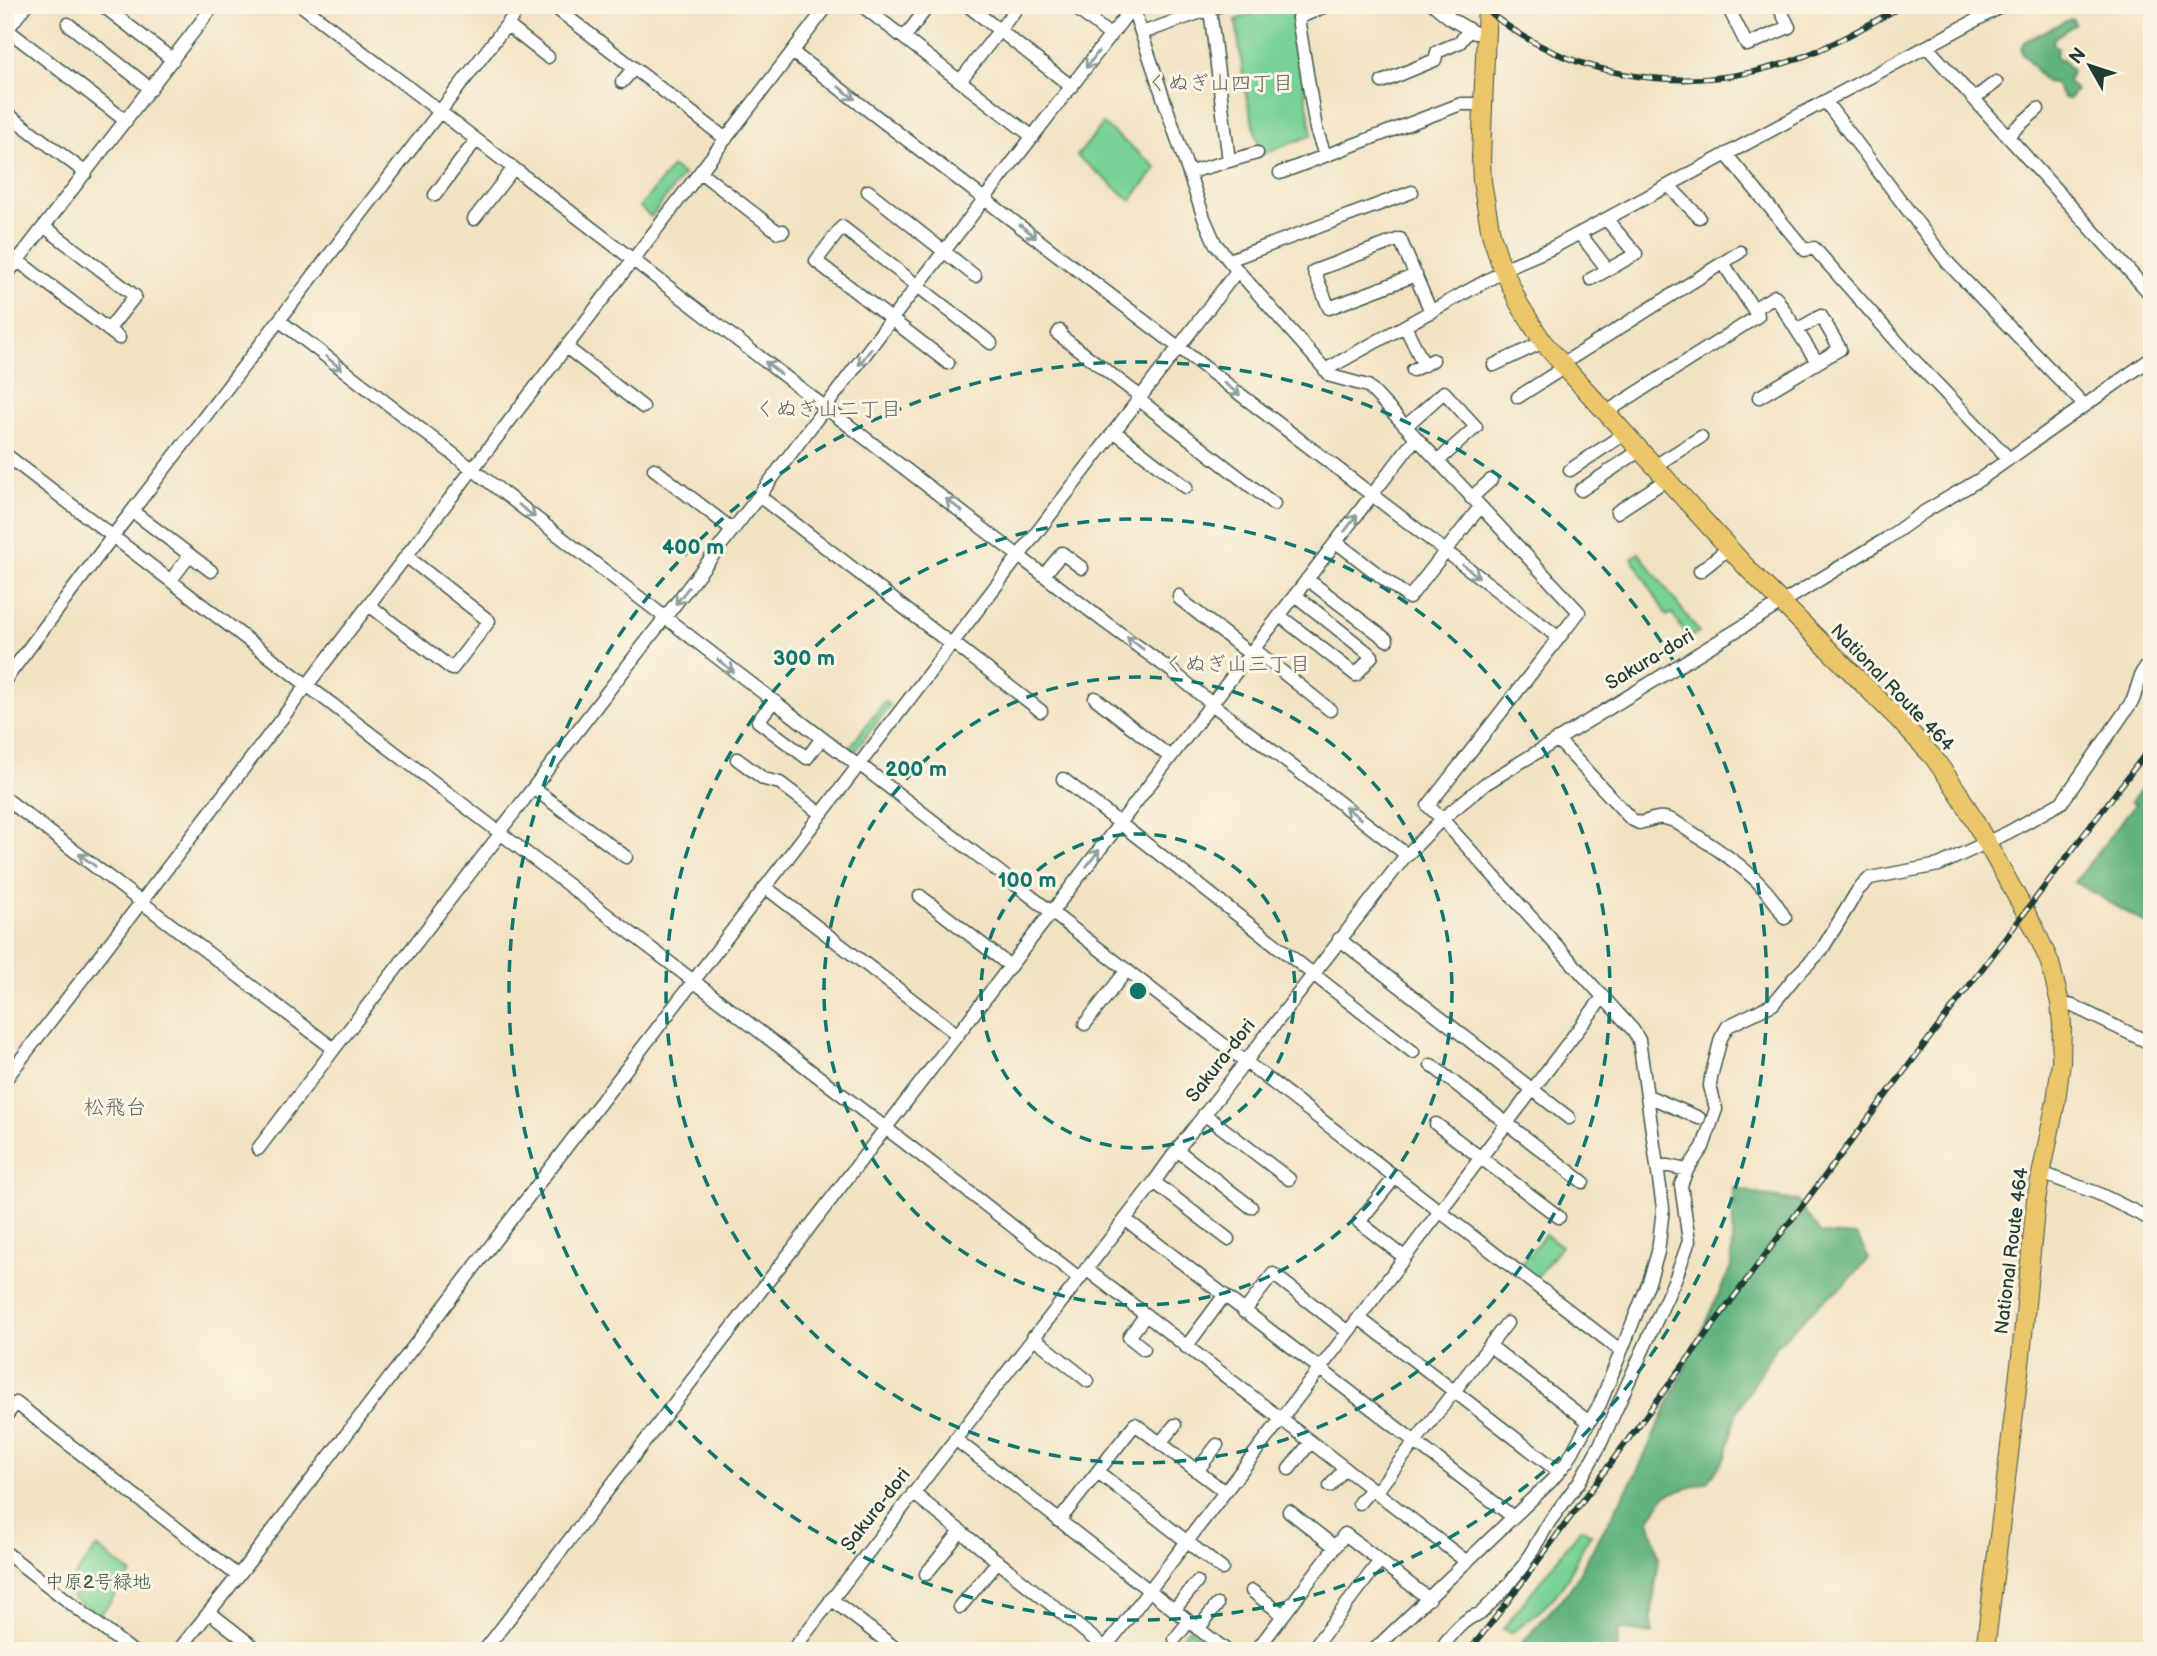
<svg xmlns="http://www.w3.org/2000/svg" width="2157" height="1656" viewBox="0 0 2157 1656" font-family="'Balsamiq Sans','Klee One',sans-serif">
  <rect width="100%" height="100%" fill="#fcf5e5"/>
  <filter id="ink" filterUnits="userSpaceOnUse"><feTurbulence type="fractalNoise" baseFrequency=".0143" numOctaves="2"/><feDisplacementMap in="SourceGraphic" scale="14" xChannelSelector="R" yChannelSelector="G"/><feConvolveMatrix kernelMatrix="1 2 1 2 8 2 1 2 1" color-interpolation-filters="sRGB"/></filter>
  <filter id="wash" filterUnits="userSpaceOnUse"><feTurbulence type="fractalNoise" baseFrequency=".00686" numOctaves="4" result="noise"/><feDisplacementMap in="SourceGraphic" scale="28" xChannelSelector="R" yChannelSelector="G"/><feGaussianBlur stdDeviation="1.57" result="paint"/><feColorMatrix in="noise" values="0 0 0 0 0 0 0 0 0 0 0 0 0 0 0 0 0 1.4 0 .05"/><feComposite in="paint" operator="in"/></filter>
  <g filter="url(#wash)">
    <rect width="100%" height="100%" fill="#f1e2c3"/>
    <path fill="#78d196" stroke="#4c8765" stroke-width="2" d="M1271 5H1292L1312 135 1261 155 1245 91 1236 20Z
      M1103 124 1157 168 1131 200 1077 156Z
      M672 167 683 175 651 217 640 207Z
      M1639 553 1699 632 1688 638 1672 613 1667 616 1632 558Z
      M885 701 890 705 855 751 846 752Z
      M1545 1234 1561 1246 1535 1280 1519 1268Z
      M1581 1528 1591 1534C1580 1549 1575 1563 1567 1579 1554 1602 1532 1618 1511 1633L1503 1629Z
      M97 1547 132 1574 98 1617 64 1590Z
      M1189 1628 1219 1651H1188L1177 1642Z"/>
    <path fill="#62b37f" stroke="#40785a" stroke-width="2" d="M2073 19 2075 24 2054 38 2053 44 2058 48 2056 55 2058 60H2063L2072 71 2068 82 2076 90 2069 99 2064 98 2054 83 2046 82 2022 53 2021 48 2025 41 2068 20Z
      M2152 775V927L2075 882 2135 804 2131 802Z
      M1734 1188 1770 1197 1797 1201 1821 1234 1857 1236 1869 1259 1845 1284 1821 1302 1777 1345 1736 1413 1726 1456 1708 1482 1665 1495 1649 1519 1659 1558 1651 1619 1653 1634 1619 1629 1617 1651H1515L1570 1589 1639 1468 1731 1267Z"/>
  </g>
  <g filter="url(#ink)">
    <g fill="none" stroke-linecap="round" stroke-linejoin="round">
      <g stroke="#3e5649" stroke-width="15">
        <path id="minor" d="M102 5 173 60
          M301 5 1106 623 1173 672 1217 708 1407 855
          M552 5 726 139
          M861 5 1033 137
          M967 5 1072 87
          M1072 5 1111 36
          M1136 5V17L1204 218 1215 243 1231 263 1331 376 1368 386 1579 612 1428 806 1442 819 1633 1030 1639 1040 1663 1208 1658 1252 1649 1282 1600 1404 1589 1422
          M1434 5 1451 19 1475 33
          M1727 5 1747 45 1789 27 1778 5
          M68 24 151 89
          M507 25 548 57
          M5 28 126 121
          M7 30 26 5
          M1142 33 1221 5
          M904 38 929 5
          M1927 47 2152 296
          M792 52 1558 637
          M960 81 1019 5
          M622 82 634 68
          M1382 82 1435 60 1437 52 1460 42 1469 30
          M1974 99 1996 82
          M1825 101 1948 263 2085 406
          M5 112 86 173
          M2007 136 2038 109
          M1726 154 1805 250 1814 248 1909 355 2009 459
          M1325 155 1316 129 1298 18 1328 5
          M1229 161 1257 153
          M700 172 778 232 783 231
          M1190 172 1229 161 1210 9
          M1280 173 1461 104H1483
          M1669 186 1699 217
          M868 191 975 276
          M435 195 476 140
          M474 219 513 169
          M45 227 135 296 108 330
          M1580 234 1608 270
          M5 251 119 338
          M1229 260 1412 192
          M1503 269 1552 248 2004 5
          M1416 275 1329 308 1314 271 1400 239 1431 312
          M5 277 214 5
          M1591 279 1636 254 1606 219
          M1753 309 1775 296 1817 362
          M280 321 857 765
          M1405 326 1424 365
          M1060 331 1058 334 1141 397
          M566 347 643 407
          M948 363 816 261 842 227 991 343
          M1562 364 1740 252
          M1494 365 1543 342
          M1325 370 1504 271
          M1413 370 1433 360
          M1518 397 1565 367
          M1759 397 1840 349 1821 316 1797 330
          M1138 399 1274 504
          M1605 413 1758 316 1723 263
          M1406 426 1444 392 1476 427 1438 461
          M1114 431 1186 487
          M5 454 960 1185 1079 1278
          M1653 467 1701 437
          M654 469 733 530
          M1570 470 1624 434
          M1581 490 1639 451
          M759 496 951 644
          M1471 498 1491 480
          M132 511 211 571
          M1617 512 1666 480
          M1336 542 1409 598 1480 507
          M1700 571 1729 548
          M1044 575 1062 553 1082 568
          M1307 579 1387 640
          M171 580 190 555
          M1179 596 1180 599 1250 654
          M369 605 452 669 489 621 406 556
          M1280 616 1356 675 1372 656 1295 595
          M952 642 1041 711
          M1255 650 1330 710
          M5 680 119 528 522 5
          M1095 698 1170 757
          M773 702 758 721 807 758 822 738
          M1557 739 1631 819 1639 823C1654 820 1658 814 1674 821 1715 848 1761 873 1785 918
          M737 759 764 779 780 783 821 814
          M859 764 1620 1350
          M1063 779 1413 1052
          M533 788 626 857
          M5 798 334 1049 501 833
          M499 832 759 496 881 333 1134 5
          M765 887 958 1035
          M920 896 1010 966
          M1339 939 1569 1118
          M2060 1003 2073 1006 2152 1044
          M1085 1024 1127 970
          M1431 1065 1583 1182
          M5 1080 828 5
          M1648 1096 1699 1118
          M1204 1114 1289 1179
          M1436 1124 1559 1217
          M258 1149 334 1049
          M1177 1150 1251 1207
          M1658 1166H1669L1687 1170
          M2041 1173 2097 1193 2152 1220
          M1396 1176 1359 1222 1404 1257
          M1154 1182 1228 1239
          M1125 1219 1513 1517
          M1086 1269 1467 1562
          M1244 1312 1273 1274 1348 1332
          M1359 1318 1559 1472
          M1033 1337 1088 1381
          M1186 1347 1224 1296
          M1144 1349 1129 1337 1145 1316
          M5 1417 16 1403 238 1576
          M955 1439 1227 1651
          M1160 1443 1175 1425
          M1289 1469 1311 1442
          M1197 1471 1217 1445
          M1098 1472 1222 1569
          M1330 1486 1345 1468
          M1376 1492 1507 1323
          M913 1493 1109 1651
          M1359 1503 1371 1489
          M1289 1511 1335 1547
          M1059 1521 1135 1424 1225 1492
          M5 1552 132 1651
          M926 1574 961 1531
          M1252 1591 1283 1615
          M831 1599 899 1651
          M960 1607 998 1561
          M1174 1610 1197 1582
          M209 1612 259 1651
          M1198 1629 1217 1605
          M1175 1639 1189 1621
          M1105 1648 1348 1332 1603 997
          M178 1651 238 1576 1237 271
          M484 1651 1415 439
          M792 1651 1154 1182 1177 1150 1403 859 1442 819 1485 784 1886 539 1924 512 1979 480 2152 358
          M1256 1651 1345 1534 1429 1599
          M1311 1651 1380 1561
          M1373 1651 1552 1480 1567 1462 1589 1422 1490 1346
          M1440 1651C1447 1639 1465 1616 1480 1614L1504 1590 1523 1566 1550 1521 1579 1482 1599 1447 1676 1277 1689 1241 1681 1185 1687 1170 1703 1147 1716 1109 1710 1086 1711 1077 1721 1038 1728 1026 1773 1004 1794 978 1821 951 1858 890 1870 878 1939 865 2009 832 2062 802 2133 700 2142 672 2152 661"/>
      </g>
      <g stroke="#3e5649" stroke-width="20">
        <path id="highway" d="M1487 5 1481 159 1482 182 1491 234 1500 262 1519 304 1543 342 1562 364 1748 569 1899 720 1934 758 1958 792 1970 813 2035 929 2050 963 2060 1003 2062 1025 2061 1062 2056 1101 2036 1200 2021 1356 1985 1651"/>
      </g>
      <use href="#minor" stroke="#fff" stroke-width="12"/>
      <use href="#highway" stroke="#ecc569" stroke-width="18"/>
      <g stroke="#1f3d34" stroke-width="6">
        <path id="rail" d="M1481 5C1562 77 1677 96 1779 65 1823 52 1864 27 1904 5
          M1469 1651 1503 1608 1783 1231 2152 745"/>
      </g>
      <use href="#rail" stroke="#fcf5e5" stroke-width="3.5" stroke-dasharray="10" stroke-linecap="butt"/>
    </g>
    <defs><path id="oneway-shaft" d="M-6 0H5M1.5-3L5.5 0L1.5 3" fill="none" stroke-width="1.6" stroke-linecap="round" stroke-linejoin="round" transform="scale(1.75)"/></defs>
    <g stroke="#8f9e9a">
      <use href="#oneway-shaft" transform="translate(1092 60) rotate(127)"/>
      <use href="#oneway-shaft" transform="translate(847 93) rotate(37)"/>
      <use href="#oneway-shaft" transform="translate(1028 231) rotate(38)"/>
      <use href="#oneway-shaft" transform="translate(865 357) rotate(128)"/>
      <use href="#oneway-shaft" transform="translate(334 363) rotate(38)"/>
      <use href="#oneway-shaft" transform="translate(773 368) rotate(-142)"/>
      <use href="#oneway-shaft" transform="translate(1232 389) rotate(38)"/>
      <use href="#oneway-shaft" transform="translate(954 505) rotate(-142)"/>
      <use href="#oneway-shaft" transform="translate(527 511) rotate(38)"/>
      <use href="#oneway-shaft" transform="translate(1351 523) rotate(-52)"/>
      <use href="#oneway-shaft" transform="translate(1471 571) rotate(37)"/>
      <use href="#oneway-shaft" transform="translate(682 596) rotate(128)"/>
      <use href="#oneway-shaft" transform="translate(1135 643) rotate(-143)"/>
      <use href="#oneway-shaft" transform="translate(726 666) rotate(38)"/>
      <use href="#oneway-shaft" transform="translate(1353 813) rotate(-142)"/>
      <use href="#oneway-shaft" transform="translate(1093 858) rotate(-52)"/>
      <use href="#oneway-shaft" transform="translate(87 860) rotate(-143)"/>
    </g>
  </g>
  <g fill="none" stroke="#0f766e" stroke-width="3.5" stroke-dasharray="12 9">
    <circle cx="1138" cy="991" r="157"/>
    <circle cx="1138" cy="991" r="314"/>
    <circle cx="1138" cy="991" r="472"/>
    <circle cx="1138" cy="991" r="629"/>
  </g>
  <g text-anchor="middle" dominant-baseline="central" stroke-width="6" stroke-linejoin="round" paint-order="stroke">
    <g font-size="19" fill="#1f3d34" stroke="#fcf5e5">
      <text transform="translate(1650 660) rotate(-31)">Sakura-dori</text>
      <text transform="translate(1892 688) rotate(46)">National Route 464</text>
      <text transform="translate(1221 1061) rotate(-52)">Sakura-dori</text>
      <text transform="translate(2012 1251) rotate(-83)">National Route 464</text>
      <text transform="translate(876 1510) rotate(-52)">Sakura-dori</text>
    </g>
    <g font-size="19" fill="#315b48" stroke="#fcf5e5">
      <text x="98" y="1582">中原2号緑地</text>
    </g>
    <g font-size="21" fill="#606264" stroke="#fcf5e5">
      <text x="1220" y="83">くぬぎ山四丁目</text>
      <text x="828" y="409">くぬぎ山二丁目</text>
      <text x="1237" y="664">くぬぎ山三丁目</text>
      <text x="115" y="1107">松飛台</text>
    </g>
  </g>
  <circle cx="1138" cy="991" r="10" fill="#0f766e" stroke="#fcf5e5" stroke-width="3.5"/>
  <g font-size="21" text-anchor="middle" font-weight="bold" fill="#0f766e" stroke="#fcf5e5" stroke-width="6" stroke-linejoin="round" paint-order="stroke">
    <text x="693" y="554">400 m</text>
    <text x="804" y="665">300 m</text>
    <text x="916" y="776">200 m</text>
    <text x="1027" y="887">100 m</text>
  </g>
  <rect width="2157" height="1656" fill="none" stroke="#fcf5e5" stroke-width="28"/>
  <g transform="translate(2090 66) rotate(309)" stroke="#fcf5e5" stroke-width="5" paint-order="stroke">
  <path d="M0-5L12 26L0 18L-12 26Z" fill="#1f3d34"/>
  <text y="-10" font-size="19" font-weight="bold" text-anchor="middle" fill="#1f3d34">N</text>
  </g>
</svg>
